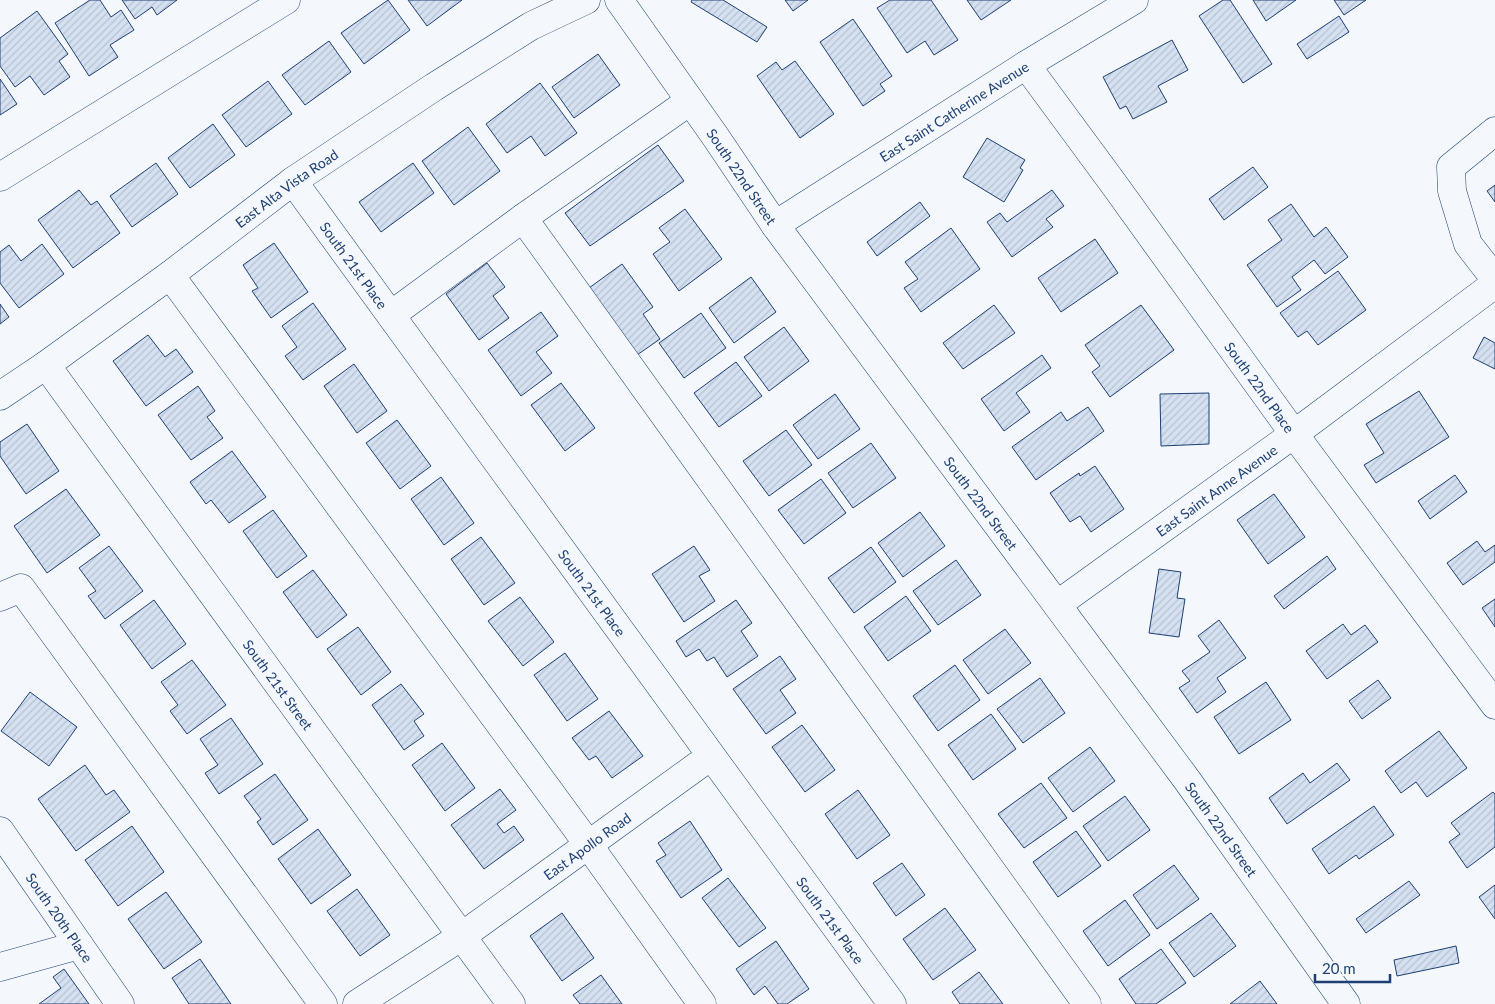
<svg xmlns="http://www.w3.org/2000/svg" width="1495" height="1004" viewBox="0 0 1495 1004" font-family="Lato,sans-serif">
  <defs>
    <pattern id="building-hatch" width="6" height="6" patternUnits="userSpaceOnUse" patternTransform="scale(1.25)"><rect width="6" height="6" fill="#d5e0f0"/><path d="M-1 1l2-2M0 6l6-6M5 7l2-2" fill="none" stroke="#b6c1d1"/></pattern>
  </defs>
  <rect width="100%" height="100%" fill="#f4f7fb"/>
  <path fill="url(#building-hatch)" stroke="#1d3f73" d="M90 0H100L111 17 121 10 134 30 110 45 118 57 89 76 55 23Z
    M122 0H177L157 15 152 7 135 19Z
    M388 0 410 30 364 64 341 33Z
    M408 0H462L427 26Z
    M692 0H723L767 27 757 42 691 2Z
    M785 0H808L793 11Z
    M890 0H931L958 40 934 55 925 41 907 53 877 8Z
    M967 0H1011L981 20Z
    M1223 0H1230L1272 64 1243 83 1199 16Z
    M1253 0H1296L1266 21Z
    M1334 0H1366L1344 15Z
    M37 11 68 54 59 61 70 77 44 95 30 76 15 87 0 66V38Z
    M1339 16 1349 32 1307 59 1297 44Z
    M853 19 892 76 880 84 885 91 863 106 820 42Z
    M1172 40 1188 70 1158 86 1167 102 1133 119 1126 106 1120 109 1103 77Z
    M329 41 351 72 305 105 282 75Z
    M598 54 620 85 574 118 552 87Z
    M795 61 834 114 800 138 757 76 776 62 782 70Z
    M0 79 17 104 0 115Z
    M268 81 292 114 246 147 222 115Z
    M540 83 577 133 545 156 531 136 507 153 486 124Z
    M213 124 235 155 190 188 168 158Z
    M468 127 500 171 454 205 422 161Z
    M987 138 1025 160 1020 168 1023 170 1004 202 963 177Z
    M658 145 684 181 590 246 565 213Z
    M156 163 178 194 132 227 110 196Z
    M413 163 434 193 381 232 359 202Z
    M1253 167 1268 187 1224 220 1209 199Z
    M1495 185V202L1487 191Z
    M79 190 91 205 97 201 120 233 73 268 38 220Z
    M1052 190 1064 206 1046 219 1053 227 1012 257 987 222 1000 213 1007 222Z
    M920 202 930 216 877 256 867 242Z
    M1291 204 1314 237 1326 227 1348 257 1325 274 1314 260 1292 277 1301 290 1277 307 1247 265 1282 240 1268 220Z
    M685 209 722 259 679 291 653 254 670 242 659 228Z
    M951 228 980 269 921 312 904 288 918 279 905 262Z
    M1095 239 1118 273 1061 312 1038 278Z
    M274 243 308 292 271 318 252 291 258 288 243 265Z
    M42 244 64 274 19 308 0 283V252L9 245 21 261Z
    M487 263 505 287 493 296 509 318 479 340 446 294Z
    M622 264 653 307 643 314 660 339 637 355 589 288Z
    M1338 271 1366 310 1318 345 1307 331 1298 337 1280 313Z
    M751 277 776 312 734 343 709 308Z
    M313 303 346 349 303 380 285 356 297 347 282 326Z
    M0 304 9 317 0 324Z
    M994 305 1015 333 963 369 943 343Z
    M1141 305 1174 350 1110 397 1092 372 1100 366 1085 345Z
    M541 312 558 336 536 352 552 373 521 396 488 350Z
    M701 313 726 348 684 378 659 343Z
    M784 327 809 361 769 391 744 357Z
    M148 335 165 357 176 349 193 372 146 406 113 361Z
    M1484 337 1495 343V369L1473 358Z
    M1042 355 1051 368 1016 393 1030 412 1004 431 981 399Z
    M736 362 762 396 719 427 694 393Z
    M354 364 387 411 357 433 324 386Z
    M561 383 595 428 565 451 531 405Z
    M198 386 215 411 207 417 223 438 191 460 158 415Z
    M1419 391 1449 437 1376 483 1364 465 1384 453 1366 424Z
    M1209 393V444L1161 446 1160 394Z
    M835 394 860 429 818 459 793 425Z
    M1088 407 1104 431 1036 480 1012 447 1061 412 1067 421Z
    M397 420 431 466 400 489 366 443Z
    M27 424 59 471 26 494 0 456V442Z
    M786 430 812 465 769 496 743 461Z
    M871 443 896 478 853 508 828 473Z
    M232 451 266 497 229 523 211 500 206 504 190 482Z
    M1095 466 1124 509 1091 532 1080 516 1070 522 1050 493 1079 473 1080 476Z
    M1455 475 1467 492 1430 519 1418 501Z
    M441 477 474 523 444 545 411 499Z
    M821 479 846 513 804 544 778 510Z
    M66 489 100 535 47 573 14 526Z
    M1274 494 1305 537 1268 564 1237 520Z
    M273 510 307 556 277 578 243 531Z
    M920 512 945 546 903 577 878 543Z
    M481 537 515 583 484 605 451 559Z
    M1477 541 1485 552 1495 545V562L1463 585 1447 563Z
    M109 546 143 591 105 619 88 596 96 591 79 568Z
    M694 546 710 570 699 576 715 601 684 622 652 574Z
    M871 547 896 582 854 613 828 578Z
    M1327 556 1336 569 1284 609 1274 596Z
    M956 560 981 595 938 625 913 591Z
    M1159 569 1181 572 1177 598 1185 599 1179 637 1149 633Z
    M313 570 347 615 317 638 283 592Z
    M906 596 931 631 888 661 864 627Z
    M520 597 554 642 523 666 488 621Z
    M1495 599V627L1482 608Z
    M154 600 186 644 152 669 120 625Z
    M736 600 752 623 741 631 758 656 727 677 714 657 707 661 699 649 686 657 676 641Z
    M1219 620 1246 658 1217 678 1226 692 1197 713 1179 688 1190 681 1182 671 1210 652 1198 636Z
    M1343 624 1351 635 1365 625 1378 642 1327 679 1306 651Z
    M358 627 391 672 361 695 327 649Z
    M1005 629 1031 663 988 694 963 660Z
    M565 653 598 699 567 721 534 675Z
    M780 656 796 679 780 690 796 713 766 734 733 689Z
    M192 660 226 705 187 734 170 711 178 705 161 682Z
    M955 665 980 700 938 731 913 696Z
    M1040 678 1065 713 1023 743 997 709Z
    M1378 680 1391 698 1362 719 1349 701Z
    M1266 682 1291 720 1239 754 1214 717Z
    M401 684 424 714 414 721 424 736 404 750 372 705Z
    M30 692 77 727 49 766 1 731Z
    M609 711 643 756 612 778 596 756 589 760 572 738Z
    M991 714 1016 749 973 780 948 745Z
    M231 718 263 764 219 794 205 773 218 765 200 739Z
    M802 725 835 770 805 792 772 747Z
    M1439 731 1467 768 1427 797 1416 782 1401 793 1385 771Z
    M442 743 475 788 445 811 412 765Z
    M1090 747 1115 781 1073 812 1048 778Z
    M1337 763 1350 780 1287 824 1269 798 1303 773 1310 783Z
    M85 765 106 795 114 790 130 812 76 851 38 799Z
    M275 774 308 820 273 845 257 822 261 819 244 796Z
    M1041 783 1067 818 1024 848 998 814Z
    M500 789 516 810 497 824 504 833 514 826 524 840 484 869 451 825Z
    M858 790 890 835 857 859 825 814Z
    M1493 792 1495 794V847L1467 868 1449 842 1460 834 1451 823Z
    M1125 796 1150 830 1108 861 1083 826Z
    M1374 806 1394 835 1359 859 1356 855 1329 874 1312 849Z
    M690 821 722 870 681 898 656 861 666 855 658 843Z
    M132 826 164 872 118 906 85 860Z
    M318 829 351 875 311 904 278 859Z
    M1076 831 1101 866 1058 897 1033 862Z
    M902 863 925 895 896 916 873 883Z
    M1174 865 1199 899 1157 929 1133 895Z
    M728 878 766 928 739 947 702 898Z
    M1409 881 1420 895 1366 933 1356 919Z
    M1495 885V919L1479 897Z
    M357 889 390 935 360 956 327 911Z
    M166 892 202 942 164 969 128 919Z
    M1125 900 1150 935 1108 966 1083 931Z
    M945 908 976 950 933 980 903 939Z
    M562 913 594 958 562 981 530 936Z
    M1211 913 1236 946 1194 977 1169 943Z
    M776 941 809 989 787 1004H778L765 986 754 995 736 969Z
    M1456 946 1459 963 1397 976 1394 960Z
    M1161 949 1186 983 1156 1004H1136L1119 979Z
    M200 959 231 1004H189L172 978Z
    M64 969 89 1004H39L61 988 53 977Z
    M979 972 1003 1004H960L952 992Z
    M601 975 622 1004H580L573 995Z
    M1260 981 1277 1004H1230Z"/>
  <g fill="none" stroke-linecap="round" stroke-linejoin="round">
    <g stroke="#1d3f73" stroke-width="29">
      <g id="minor">
        <path id="s1" d="M619 0 715 136 775 225 1187 780 1346 1004"/>
        <path id="s2" d="M1026 65 1113 183 1294 434 1495 705"/>
        <path d="M1495 131 1451 167 1452 191 1468 244 1495 279"/>
        <path d="M0 177 286 0"/>
        <path id="s3" d="M293 181 892 1004"/>
        <path d="M523 218 1087 1004"/>
        <path id="s4" d="M775 225 1026 65 1134 0"/>
        <path d="M170 275 577 829 702 1004"/>
        <path d="M391 315 523 218 690 101"/>
        <path id="s5" d="M46 365 511 1004"/>
        <path id="s6" d="M0 396 46 365 170 275 293 181 434 87 531 26 586 0"/>
        <path d="M0 597 21 588 323 1004"/>
        <path id="s7" d="M1058 604 1294 434 1495 284"/>
        <path id="s8" d="M0 831 120 1004"/>
        <path d="M0 967 79 945"/>
        <path id="s9" d="M357 1004 462 936 711 756"/>
      </g>
    </g>
    <use href="#minor" stroke="#f4f7fb" stroke-width="28"/>
  </g>
  <g text-anchor="middle" dominant-baseline="central" stroke-width="4" stroke-linejoin="round" paint-order="stroke">
    <g font-size="14" fill="#1d3f73" stroke="#f4f7fb">
      <text stroke="none"><textPath href="#s4" startOffset="212">East Saint Catherine Avenue</textPath></text>
      <text stroke="none"><textPath href="#s1" startOffset="215">South 22nd Street</textPath></text>
      <text stroke="none"><textPath href="#s6" startOffset="354">East Alta Vista Road</textPath></text>
      <text stroke="none"><textPath href="#s3" startOffset="104">South 21st Place</textPath></text>
      <text stroke="none"><textPath href="#s2" startOffset="398">South 22nd Place</textPath></text>
      <text stroke="none"><textPath href="#s7" startOffset="195">East Saint Anne Avenue</textPath></text>
      <text stroke="none"><textPath href="#s1" startOffset="620">South 22nd Street</textPath></text>
      <text stroke="none"><textPath href="#s3" startOffset="509">South 21st Place</textPath></text>
      <text stroke="none"><textPath href="#s5" startOffset="395">South 21st Street</textPath></text>
      <text stroke="none"><textPath href="#s1" startOffset="1025">South 22nd Street</textPath></text>
      <text stroke="none"><textPath href="#s9" startOffset="279">East Apollo Road</textPath></text>
      <text stroke="none"><textPath href="#s8" startOffset="105">South 20th Place</textPath></text>
      <text stroke="none"><textPath href="#s3" startOffset="914">South 21st Place</textPath></text>
    </g>
  </g>
  <path d="M1315 974v8h75v-8" fill="none" stroke="#1d3f73" stroke-width="2.5"/>
  <text x="1322" y="974" font-size="15" fill="#1d3f73" stroke="#f4f7fb" stroke-width="4" paint-order="stroke">20 m</text>
</svg>
